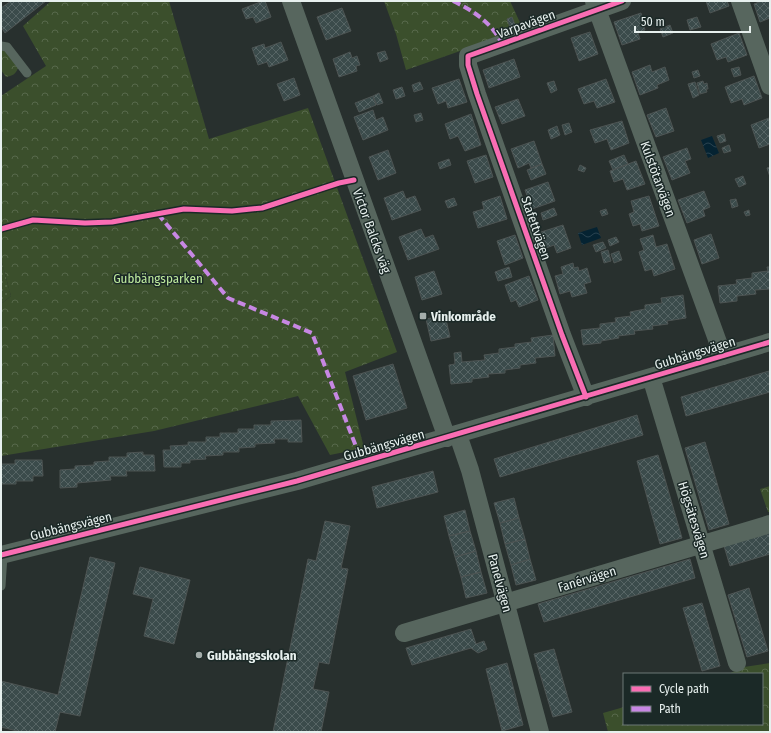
<svg xmlns="http://www.w3.org/2000/svg" width="771" height="733" viewBox="0 0 771 733" font-family="'Fira Sans Condensed',sans-serif">
  <defs>
    <pattern id="grass-dots" width="8" height="8" patternUnits="userSpaceOnUse"><rect width="8" height="8" fill="#3b4f2c"/><path d="M2 2h.1M6 6h.1" fill="none" stroke="#57694b" stroke-width="1.8" stroke-linecap="round"/></pattern>
    <pattern id="forest-crowns" width="20" height="18" patternUnits="userSpaceOnUse"><rect width="20" height="18" fill="#3b4f2c"/><path d="M2 6a3 3 0 1 1 6 0M12 15a3 3 0 1 1 6 0" fill="none" stroke="#57694b"/></pattern>
    <pattern id="water-waves" width="16" height="10" patternUnits="userSpaceOnUse"><rect width="16" height="10" fill="#052332"/><path d="M0 5q4-4 8 0t8 0" fill="none" stroke="#294350"/></pattern>
    <pattern id="building-cross-hatch" width="8" height="8" patternUnits="userSpaceOnUse"><rect width="8" height="8" fill="#3b4b4b"/><path d="M0 0l8 8M0 8l8-8" fill="none" stroke="#576565"/></pattern>
  </defs>
  <rect width="100%" height="100%" fill="#28302e"/>
  <path fill="url(#grass-dots)" d="M1 259 11 296 1 304Z"/>
  <path fill="url(#forest-crowns)" d="M51 1H169L209 139 308 108 397 352 345 372 364 448 330 455 298 396 154 431 1 456V304L11 296 1 259V96L46 66 23 26Z
    M384 1H510L523 29 406 70 396 34Z
    M1 49H4L18 68C16 74 12 76 6 77L1 70Z
    M770 486V512H768L760 489Z
    M770 663V732H608L603 713 624 707V724H762V674H728L744 667Z"/>
  <path fill="url(#water-waves)" d="M712 136 719 153 708 158 701 140Z
    M597 227 601 238 582 245 578 233Z"/>
  <path fill="url(#building-cross-hatch)" stroke="#4d5453" d="M11 1H46L5 33 1 27V8Z
    M263 1H265L271 17 256 23 253 17 246 19 242 9Z
    M706 1H727L729 6 710 13Z
    M762 1H770V18L760 22 754 4Z
    M342 8 351 31 326 40 317 17Z
    M641 13 645 30 638 33 640 39 622 45 614 22Z
    M512 17 515 25 510 27 507 19Z
    M697 17 701 27 690 30 687 20Z
    M670 25 673 33 663 37 660 29Z
    M590 32 598 54 579 61 571 38Z
    M739 33 747 55 728 62 726 57 717 60 711 44Z
    M281 42 288 60 269 67 267 62 258 65 252 48 264 44 265 48Z
    M385 51 388 59 380 62 377 53Z
    M350 52 352 58 357 56 360 65 356 66 357 71 339 77 333 59Z
    M514 59 520 77 489 88 483 70Z
    M650 65 652 72 665 67 669 80 657 85 658 88 640 95 632 72Z
    M739 67 741 75 734 77 731 69Z
    M698 70 700 76 694 78 692 72Z
    M754 76 762 98 744 105 742 99 731 103 725 87Z
    M294 78 300 95 284 101 277 84Z
    M459 79 467 102 448 108 446 101 438 104 432 88Z
    M606 79 615 102 597 108 594 101 584 104 578 89Z
    M554 81 557 90 551 93 547 83Z
    M703 81 704 84 707 83 708 89H706L707 92 700 94 697 83Z
    M420 82 423 89 414 92 412 85Z
    M695 82 699 95 693 98 688 84Z
    M402 87 405 96 396 99 393 90Z
    M379 93 383 103 377 105 373 96Z
    M373 96 376 105 359 112 355 103Z
    M518 99 525 116 502 124 495 107Z
    M666 108 674 131 656 137 647 115Z
    M373 110 376 120 383 117 388 130 363 140 354 117Z
    M421 113 423 120 416 122 414 115Z
    M471 114 481 145 465 151 458 136 450 139 445 124Z
    M769 118 770 144 759 148 751 125Z
    M622 121 629 143 611 150 607 139 595 143 590 130Z
    M569 123 572 132 565 135 562 125Z
    M557 126 560 135 551 139 548 130Z
    M724 134 726 141 720 143 717 136Z
    M534 141 542 164 531 168 529 163 518 168 511 149Z
    M729 145 731 151 724 153 722 148Z
    M687 148 691 159 685 161 690 173 672 180 663 157Z
    M388 150 396 173 378 180 369 157Z
    M486 155 493 177 475 183 467 161Z
    M624 155 628 164 613 170 609 161Z
    M449 159 451 165 440 169 438 163Z
    M636 161 645 184 627 190 623 179 614 182 610 171Z
    M542 164 546 174 531 180 527 170Z
    M580 165 586 168 584 172 578 170Z
    M770 167V177L767 168Z
    M743 176 746 184 739 187 735 179Z
    M548 182 555 201 532 209 525 190Z
    M403 191 406 199 415 196 421 210 392 220 384 198Z
    M704 191 710 207 703 210 705 216 687 223 678 200Z
    M500 196 507 219 478 228 473 212 484 209 482 202Z
    M649 196 659 226 642 231 640 224 633 226 629 214 634 212 631 201Z
    M454 198 457 205 448 208 445 201Z
    M736 199 738 206 732 208 730 200Z
    M554 208 557 215 543 220 541 213Z
    M606 209 608 214 602 216 600 211Z
    M749 210 750 215 746 216 744 212Z
    M563 225 571 248 557 253 554 245 546 248 541 232Z
    M421 229 425 238 433 235 439 249 408 260 399 237Z
    M711 234 719 258 702 264 694 240Z
    M515 235 523 258 505 265 497 241Z
    M653 235 656 247 667 244 675 269 654 276 652 269 645 271 639 252 644 250 640 239Z
    M616 237 619 242 610 246 608 240Z
    M603 242 606 248 596 252 593 245Z
    M608 250 611 261 604 263 601 252Z
    M619 251 622 260 614 263 611 254Z
    M573 263 574 268 578 267 579 271 587 268 591 282 584 284 587 293 572 297 570 291 560 294 555 276 563 274 561 267Z
    M509 267 512 277 498 281 495 272Z
    M767 267H770V289L755 290 756 294 737 296V301L720 303 718 286 737 284 736 280 752 278V273L768 271Z
    M434 271 442 294 422 300 415 277Z
    M529 276 538 300 519 307 516 300 511 302 505 285Z
    M683 295 686 318 667 321 668 324 652 326 653 329 634 331 635 334 618 336 619 338 601 341V343L583 345 581 330 600 328V324L616 322 615 318 631 316 630 312 645 309V305L662 303 661 298Z
    M445 315 450 337 431 341 426 319Z
    M553 335 555 356 535 358 536 363 520 365V368L505 370V373L488 374 489 377 472 379V382L451 384 449 365 455 364 454 353 461 352 462 362 485 360 484 355 499 353V349L515 347V344L532 342 531 338Z
    M393 364 407 408 366 420 353 376Z
    M769 371 770 392 686 416 681 397Z
    M637 415 643 435 500 477 494 459Z
    M301 420 302 442H288V439H274L275 443 255 444V447L239 448V452H223V455L205 456 206 459 190 460V463H181V467H164L163 450H171L170 446 188 445V442H206V437H220V433H238V429H254V425H271V421Z
    M705 442 729 524 709 530 685 448Z
    M143 452V455H154L155 471H126L127 476H110L111 480 77 483V487L60 488V470L75 469V466L94 465V462L109 461V457H127V453Z
    M658 455 682 538 660 544 637 461Z
    M15 460H42L43 476H33V481H16V484H1V464H15Z
    M433 471 438 492 377 508 372 487Z
    M514 498 519 518 500 523 494 503Z
    M465 510 470 531 449 536 444 516Z
    M519 518 525 539 505 544 500 523Z
    M325 521 350 526 341 568 348 569 329 664 319 662 313 689 329 692 321 732H273L308 559 316 561Z
    M470 531 476 551 455 557 449 536Z
    M770 533V554L730 566 724 546Z
    M525 539 530 559 511 565 505 544Z
    M476 551 481 572 461 577 455 557Z
    M90 557 115 563 80 716 60 712 55 732H21L1 727V681L58 695Z
    M530 559 536 580 516 585 511 565Z
    M690 559 695 578 544 622 538 604Z
    M140 567 190 580 174 644 144 636 153 599 133 594Z
    M481 572 487 593 466 598 461 577Z
    M749 588 768 651 747 657 728 595Z
    M702 603 720 666 702 671 683 608Z
    M471 629 476 644 484 641 487 649 478 653 471 648 412 665 406 648Z
    M554 649 572 712 553 717 534 654Z
    M507 663 523 725 502 731 486 669Z"/>
  <g fill="none" stroke-linecap="round" stroke-linejoin="round">
    <path stroke="#57665e" stroke-width="9" d="M1 46 7 47 27 73
      M1 586 3 555"/>
    <path stroke="#57665e" stroke-width="18" d="M291 1 447 438
      M594 1 723 356
      M740 1 770 86
      M651 377 737 663
      M586 397 562 335 477 94 468 65V56L622 1
      M458 435 470 470 540 732
      M1 555 297 481 770 342
      M404 633 770 524"/>
    <path stroke="#c787e3" stroke-width="4" stroke-dasharray="8 4" stroke-linecap="butt" d="M453 1C474 11 492 23 502 44
      M158 214 228 298 312 333 362 462"/>
    <g stroke="#1b2927" stroke-width="8">
      <path id="cycleway" d="M1 229 33 220 85 223 112 222 184 209 232 211 262 208 339 183 354 180
        M586 397 562 335 477 94 468 65V56L622 1
        M1 555 297 481 770 342"/>
    </g>
    <use href="#cycleway" stroke="#f96db3" stroke-width="5"/>
  </g>
  <g fill="#a4adab" stroke="#1b2927" stroke-width="1.5">
    <rect x="419" y="312" width="8" height="8" rx="2"/>
    <circle cx="199" cy="655" r="4"/>
  </g>
  <g text-anchor="middle" dominant-baseline="central" stroke-width="3" stroke-linejoin="round" paint-order="stroke">
    <g font-size="13" fill="#e7f0ee" stroke="#1b2927">
      <text transform="translate(526 24) rotate(-20)">Varpavägen</text>
      <text transform="translate(658 179) rotate(70)">Kulstötarvägen</text>
      <text transform="translate(536 228) rotate(71)">Stafettvägen</text>
      <text transform="translate(372 231) rotate(70)">Victor Balcks väg</text>
      <text transform="translate(695 353) rotate(-17)">Gubbängsvägen</text>
      <text transform="translate(384 445) rotate(-16)">Gubbängsvägen</text>
      <text transform="translate(694 520) rotate(73)">Högsätesvägen</text>
      <text transform="translate(71 526) rotate(-14)">Gubbängsvägen</text>
      <text transform="translate(587 579) rotate(-17)">Fanérvägen</text>
      <text transform="translate(500 583) rotate(75)">Panelvägen</text>
    </g>
    <g font-size="13" fill="#beea9d" stroke="#1b2927">
      <text x="158" y="278">Gubbängsparken</text>
    </g>
    <g font-size="13" font-weight="bold" fill="#e7f0ee" stroke="#1b2927" text-anchor="start">
      <text x="431" y="316">Vinkområde</text>
      <text x="207" y="655">Gubbängsskolan</text>
    </g>
  </g>
  <rect width="771" height="733" fill="none" stroke="#e7f0ee" stroke-width="4"/>
  <rect x="623" y="673" width="140" height="52" fill="#1b2927" stroke="#6d7977"/>
  <rect x="631" y="686" width="20" height="6" fill="#f96db3" stroke="#6d7977"/>
  <text x="659" y="693" font-size="12" fill="#e7f0ee">Cycle path</text>
  <rect x="631" y="706" width="20" height="6" fill="#c787e3" stroke="#6d7977"/>
  <text x="659" y="713" font-size="12" fill="#e7f0ee">Path</text>
  <path d="M635 26v6h115v-6" fill="none" stroke="#e7f0ee" stroke-width="2"/>
  <text x="641" y="26" font-size="12" fill="#e7f0ee" stroke="#1b2927" stroke-width="3" paint-order="stroke">50 m</text>
</svg>
